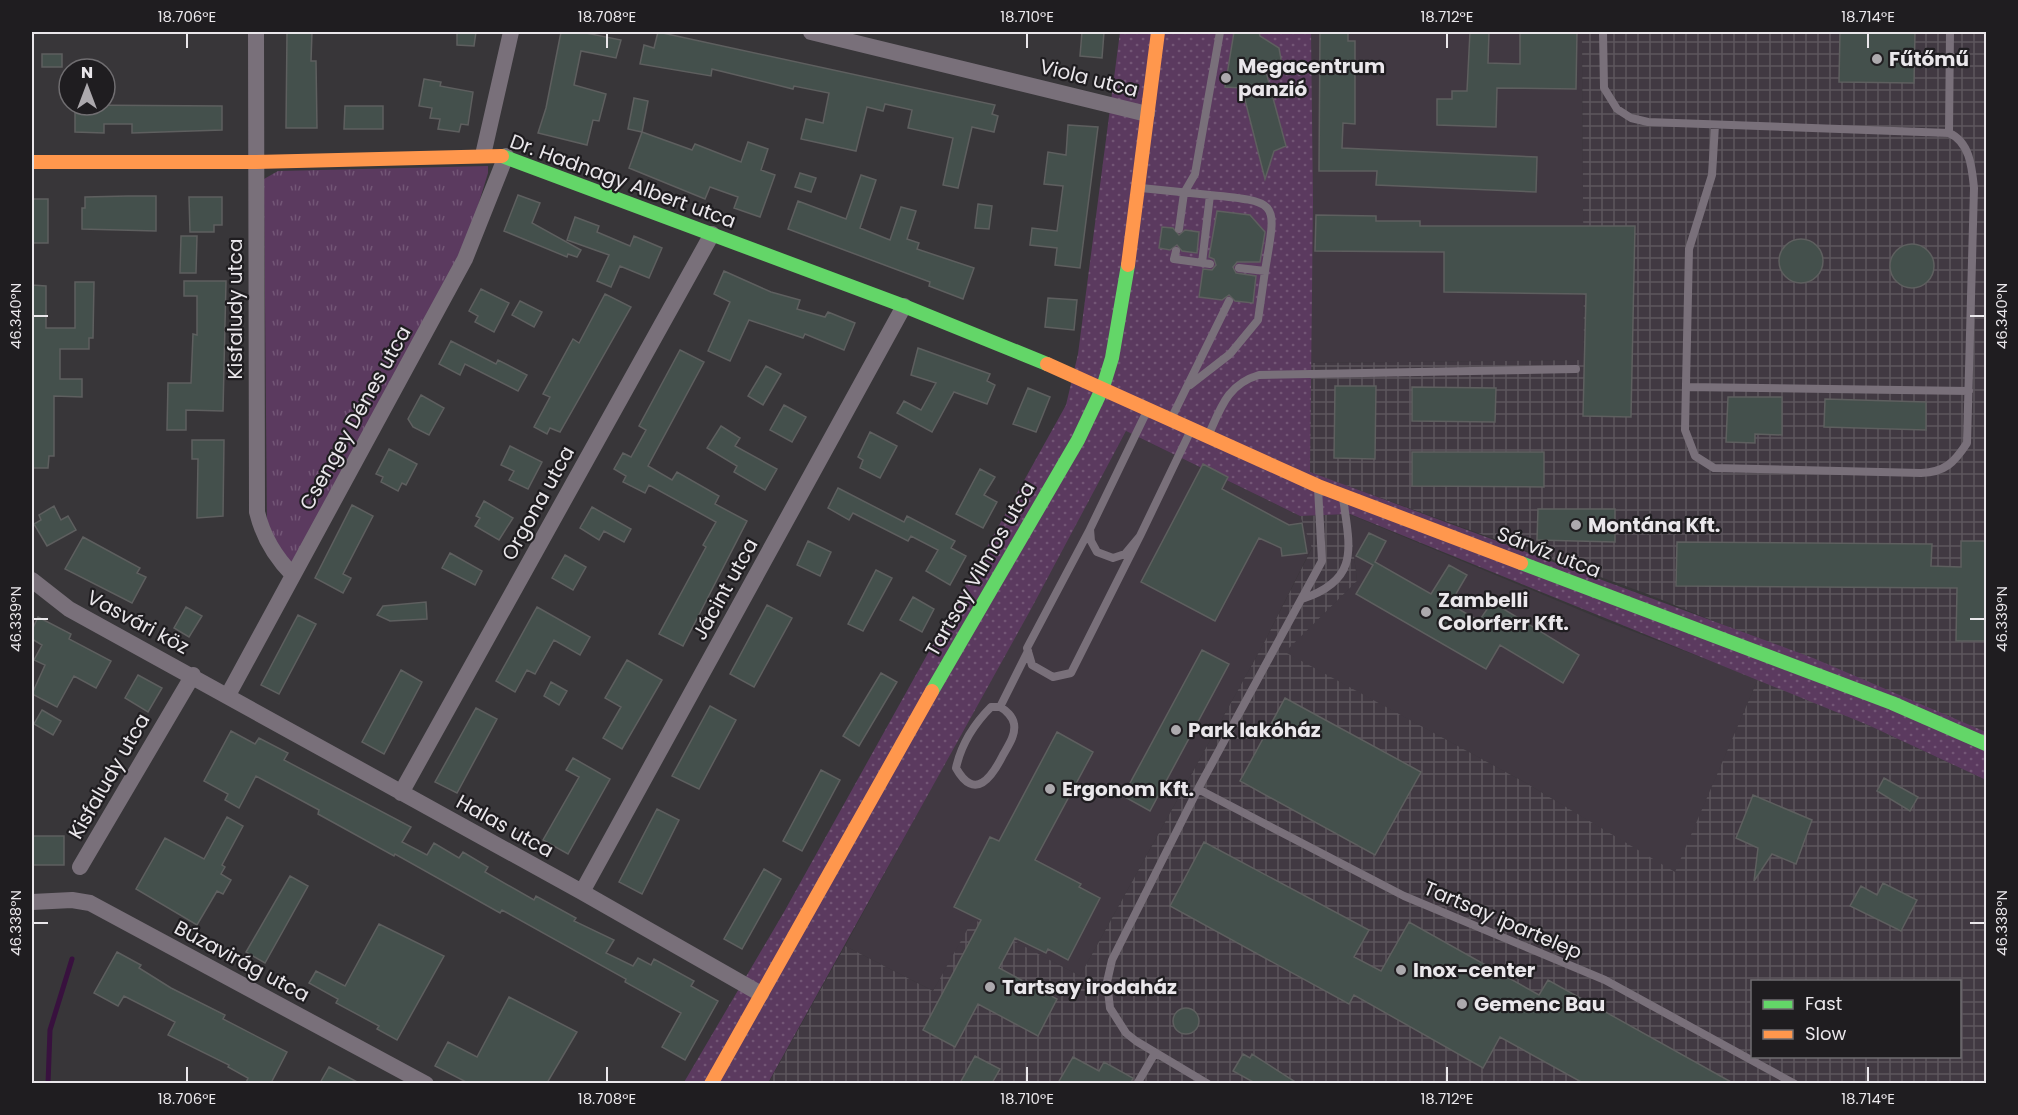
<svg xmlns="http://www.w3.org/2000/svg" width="2018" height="1115" viewBox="0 0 2018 1115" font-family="Poppins,sans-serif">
  <defs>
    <pattern id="industrial-grid" width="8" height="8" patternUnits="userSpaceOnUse" patternTransform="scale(1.5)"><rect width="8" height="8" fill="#413942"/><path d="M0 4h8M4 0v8" fill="none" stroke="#5d565d"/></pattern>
    <pattern id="grass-dots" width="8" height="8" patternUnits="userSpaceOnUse" patternTransform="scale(1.5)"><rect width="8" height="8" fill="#5b3a5f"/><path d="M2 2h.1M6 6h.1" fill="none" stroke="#735676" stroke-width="1.8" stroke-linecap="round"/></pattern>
    <pattern id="park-tufts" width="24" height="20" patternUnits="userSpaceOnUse" patternTransform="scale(1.5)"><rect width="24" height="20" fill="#5b3a5f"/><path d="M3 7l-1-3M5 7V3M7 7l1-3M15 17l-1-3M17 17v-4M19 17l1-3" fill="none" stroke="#735676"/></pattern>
  </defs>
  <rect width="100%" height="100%" fill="#383639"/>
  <path fill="#413942" d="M1311 32H1582L1584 360 1311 363Z
    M1126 431 1300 516 1312 547 1264 643 1080 976 973 920 933 991 845 946Z
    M1349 514 1606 621 1758 679 1675 873 1524 782 1284 652 1357 581Z"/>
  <path fill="url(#industrial-grid)" fill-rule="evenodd" d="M1582 32H1986V732L1645 593 1309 472 1311 363 1584 360Z
    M1349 514 1357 581 1285 652 1524 782 1675 872 1758 679 1868 725 1986 780V1083L768 1084 845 946 933 991 973 919 1080 976 1264 643 1312 548 1300 516ZM1752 982H1960V1056H1752Z"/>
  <path fill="url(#grass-dots)" d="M1120 32H1311L1313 202 1310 472 1813 658 1986 732V780L1868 725 1350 514 1300 516 1126 431 1031 609 768 1083 683 1084 784 912 1066 405 1078 354Z"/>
  <path fill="url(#park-tufts)" d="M488 166V173L473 222 451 273 293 565 284 556 267 526 264 179 278 171Z"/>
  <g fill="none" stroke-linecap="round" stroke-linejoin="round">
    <path stroke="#38113e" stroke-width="5" d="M48 1084 50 1030 72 959"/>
  </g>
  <path fill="#44504c" stroke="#5e5f5f" stroke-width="1.5" d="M287 32H312L311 61H316L317 128H286Z
    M457 32H476L474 46 457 45Z
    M561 32H581L621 40 616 58 581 51 574 85 606 94 599 121 593 120 587 145 538 133 546 108Z
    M658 32 995 105 992 114 998 116 994 132 972 127 958 188 943 185 953 138 908 128 912 110 885 104 883 111 867 107 856 151 801 139 806 119 823 123 829 93 794 86 793 89 712 69 711 76 640 64 644 45 654 48Z
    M1082 32H1104L1102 58 1080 56Z
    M1234 32H1259L1260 36 1279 48 1281 59 1275 68 1266 72 1286 146 1274 151 1265 179 1242 88 1225 87Z
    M1320 32H1348V41H1355V124L1343 123 1342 148 1537 157 1536 192 1376 185 1377 171H1319Z
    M1470 32H1489L1488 63 1520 64V32H1577L1576 89 1497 88 1496 127 1437 125V99H1452V91H1467Z
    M1840 32H1915L1914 83 1839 82Z
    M42 54H62V67H42Z
    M424 79 441 82 440 86 473 92 468 125 461 124 459 132 438 129 440 119 430 118 432 108 419 106Z
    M634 98 648 101 642 132 628 129Z
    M75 105 222 106V130L132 133V124H104V133L75 132Z
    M345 106H383V129H344Z
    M1068 125 1098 127 1080 268 1055 265 1057 248 1030 245 1032 228 1057 231 1063 186 1044 184 1048 152 1066 155Z
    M642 132 692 150 695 144 741 162 748 142 768 149 761 170 775 175 760 217 734 208 738 197 710 187 705 199 629 168Z
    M800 173 816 178 811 192 795 187Z
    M861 175 876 180 860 228 890 240 901 207 916 211 907 239 919 243 917 249 974 268 963 299 929 286 930 282 788 229 798 201 846 219Z
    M518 195 540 203 532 223 581 250 577 257 568 254 567 257 504 231Z
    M128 196H156V231L82 229V208H85V197Z
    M189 197H222V225H214V232H190Z
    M32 199H48V243H32Z
    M978 204 992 206 989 229 975 228Z
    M1217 211 1250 215 1265 232 1260 262H1237L1233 267 1236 273 1256 276 1253 303 1235 301 1229 295 1222 300 1199 297 1203 269 1212 270 1216 265 1214 259 1209 257Z
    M1316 215 1376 216V221H1420V226H1635L1631 417 1583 416 1586 294 1444 292V252L1315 251Z
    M575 217 599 226 597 232 630 246 634 236 662 248 649 278 620 266 611 287 597 281 609 255 567 240Z
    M1162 227 1173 228 1179 235 1185 230 1199 232 1197 253 1182 251 1177 245 1170 250 1159 248Z
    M181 236H197L196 273H180Z
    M1779 261a22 22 0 1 1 44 0a22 22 0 1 1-44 0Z
    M1890 266a22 22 0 1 1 44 0a22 22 0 1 1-44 0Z
    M724 271 771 292 800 300 797 309 825 317 828 312 855 323 844 350 805 334 803 338 749 320 730 361 708 351 730 302 714 294Z
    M184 281H226L223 411 186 410V430H167L168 383H191L193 334 197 335V296H184Z
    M75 282H94L93 338H89V349H60V379H82V397L54 396V456H49L48 468H32V285L46 286V328H75Z
    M481 289 509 303 494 332 475 322 478 316 469 311Z
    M605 294 631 307 560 432 550 428 547 434 534 427 550 397 543 394 573 339 579 343Z
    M1048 298 1077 300 1074 330 1045 327Z
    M520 301 542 312 534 327 512 315Z
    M451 341 496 364 498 360 527 375 518 391 465 364 460 375 439 364Z
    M918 348 990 374 987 381 995 385 987 404 954 392 932 432 897 413 904 401 921 410 936 383 911 375Z
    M680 350 704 362 648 466 672 480 677 472 719 496 715 504 747 521 683 646 659 634 706 547 703 545 716 522 649 485 645 493 623 482 626 476 614 469 623 453 631 457 646 430 639 426Z
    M766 366 781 374 763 405 748 396Z
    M1335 386H1376L1375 459 1334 458Z
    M1412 387 1496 388 1495 422 1412 421Z
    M1028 388 1050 397 1036 432 1013 424Z
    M421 395 444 408 429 435 413 427 408 419Z
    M1728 397H1782V435L1755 434V443L1726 442Z
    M1825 399 1926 402V430L1824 427Z
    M784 405 806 417 792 442 770 430Z
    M721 426 740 438 735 446 777 469 765 490 734 472 737 466 707 448Z
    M870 432 897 446 880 478 860 468 863 460 858 457Z
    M192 440H224L223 516 197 518 198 459H192Z
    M510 446 542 462 528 489 509 480 514 471 501 465Z
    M389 449 417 464 406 485 402 483 398 491 381 482 383 477 376 474Z
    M1412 452H1544V487L1412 486Z
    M1203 464 1228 477 1222 489 1289 525 1302 523 1307 553 1282 556 1281 548 1259 538 1215 621 1141 582Z
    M980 469 995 477 984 495 997 502 983 528 956 514Z
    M838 488 904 522 907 516 955 541 951 548 966 556 950 585 926 571 938 550 911 536 908 541 853 513 849 520 828 508Z
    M484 501 513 518 499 540 475 526 480 518 476 516Z
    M352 505 373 516 343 574 351 578 343 593 315 578Z
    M54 506 61 520 68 516 76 530 47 546 34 524 41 520 39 515Z
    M592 507 631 529 624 542 604 531 599 540 580 528Z
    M1538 509H1615V542L1537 540Z
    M1369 533 1386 541 1375 562 1431 594 1449 565 1467 575 1450 604 1479 621 1492 602 1579 655 1563 683 1500 645 1486 669 1356 594 1373 565 1356 556Z
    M83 537 140 568 137 573 146 577 132 603 65 569Z
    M808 541 831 552 820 576 797 565Z
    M1961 541H1986V641H1956L1957 588 1676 586 1677 542 1932 544 1931 566 1961 567Z
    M450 553 482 571 475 585 442 568Z
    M565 555 586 567 573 590 552 578Z
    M876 570 892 578 863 631 848 624Z
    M913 597 934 609 922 632 900 620Z
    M426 602 427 619 390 621 377 615 383 606Z
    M767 605 792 618 754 687 730 674Z
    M186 607 202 616 189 637 174 628Z
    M537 607 590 637 580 655 554 640 535 674 527 670 515 692 496 681Z
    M298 615 316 624 279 694 261 685Z
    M38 617 71 634 69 639 111 661 96 688 74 676 57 707 32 694 45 665 34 660 42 645 32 639V630Z
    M1202 650 1229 664 1150 811 1123 796Z
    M627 660 662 680 622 749 603 738 621 707 605 698Z
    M401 670 422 682 384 754 362 742Z
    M881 673 897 682 859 746 843 736Z
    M138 675 162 688 148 712 125 698Z
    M551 682 567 691 559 705 544 696Z
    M1285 698 1421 772 1375 855 1240 781Z
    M710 706 736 720 699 789 672 776Z
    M476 708 497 719 457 793 435 782Z
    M42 710 61 721 53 735 34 724Z
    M231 731 255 744 259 738 288 753 284 760 411 827 402 842 427 855 434 843 459 858 463 852 488 867 485 872 534 900 536 896 576 918 574 921 614 940 606 953 633 966 638 958 651 965 654 959 694 981 691 986 718 1001 685 1060 662 1047 681 1013 625 982 626 979 502 910 500 913 395 854 394 856 318 814 319 810 256 776 239 808 225 800 228 794 204 781Z
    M1057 732 1093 752 1035 860 1081 884 1079 887 1100 898 1068 960 1048 949 1046 953 1015 938 999 968 1057 999 1038 1036 978 1004 955 1047 923 1030 981 920 954 907 990 837 999 841Z
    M573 758 610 779 568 854 543 840 579 777 566 770Z
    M821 770 840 780 802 851 783 841Z
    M1884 778 1918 797 1910 811 1877 791Z
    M1753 795 1812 820 1796 864 1772 854 1754 881 1758 848 1736 838Z
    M657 809 679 820 642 894 619 882Z
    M227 817 243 826 222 865 225 867 221 874 231 880 223 894 217 891 197 925 136 889 165 838 204 859Z
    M32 836H64V865H32Z
    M1204 842 1369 930 1354 957 1381 971 1409 922 1539 995 1548 980 1733 1083H1583L1500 1037 1483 1068 1354 995 1349 1004 1170 906Z
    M764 869 781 879 742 949 724 939Z
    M290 876 308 886 265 963 246 952Z
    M1883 883 1917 900 1901 931 1850 906 1861 886 1877 895Z
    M379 924 444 956 397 1040 377 1029 379 1026 336 1003 338 999 309 983 316 971 345 986Z
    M117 952 141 965 139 968 171 988 225 1015 223 1019 287 1052 271 1083H246L248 1078 228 1067 229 1065 168 1035 175 1022 124 996 118 1006 94 993Z
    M509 997 577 1032 547 1083H468L435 1066 448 1042 477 1057Z
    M1173 1021a13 13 0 1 1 26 0a13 13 0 1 1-26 0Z
    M1243 1054 1250 1058 1252 1054 1297 1083H1255L1233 1071Z
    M975 1056 1000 1069 992 1083H960Z
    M1073 1057 1099 1071 1104 1062 1133 1078 1131 1083H1058Z
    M329 1067 359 1083H320Z"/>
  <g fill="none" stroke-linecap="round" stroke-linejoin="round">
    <path stroke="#79707a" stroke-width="8" d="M1603 32 1604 88 1617 109 1631 118 1648 122 1949 133C1970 142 1972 168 1974 188L1967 443C1954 463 1945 472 1921 473L1714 468 1695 456 1685 430 1689 249 1712 175 1715 125
      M1949 133 1950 32
      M1141 188 1210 195 1202 263
      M1210 195C1282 202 1276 202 1265 271L1239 268
      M1179 229 1184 193 1195 174 1220 32
      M1176 251 1174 259 1210 264
      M1190 385 1230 354 1258 320 1265 271
      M1686 387 1969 391
      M1147 411 1090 529 1091 541 1097 552 1113 558 1125 554 1140 536 1191 430
      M1172 417 1229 301
      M1209 434C1221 407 1228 384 1259 375L1576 369
      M1090 529 1027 648 1032 665 1053 677 1071 673 1140 536
      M1302 599C1360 580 1350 548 1343 498
      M991 707H1000C1006 710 1013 717 1014 724 1016 735 1008 746 1003 755 992 777 975 802 956 768 961 745 974 724 991 707Z
      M1000 707 1028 651
      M1198 789 1404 896 1605 980 1795 1084
      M1137 1084 1155 1053
      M1208 1084 1136 1041 1126 1033 1110 1008 1107 982 1112 960 1198 789 1322 561 1318 488"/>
    <path stroke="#79707a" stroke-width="16" d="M256 32 257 512C263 537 275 557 293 575
      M811 32 1147 114
      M483 155 511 32
      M32 580 69 609 582 892 761 994
      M228 695 465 259 506 156
      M401 793 712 234
      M80 867 193 675
      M582 892 904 306
      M32 902 72 900 90 903 426 1084"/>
    <path stroke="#63d668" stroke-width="14" d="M502 156 904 306 1047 364
      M1521 563 1892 703 1986 744
      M932 691 1078 440 1103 387 1112 358 1128 265"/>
    <path stroke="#ff974d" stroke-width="14" d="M32 162H256L502 156
      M1128 265 1158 32
      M1047 364 1318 486 1521 563
      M711 1084 932 691"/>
  </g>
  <path fill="none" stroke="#eae7eb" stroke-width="2" d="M187 33V48M607 33V48M1027 33V48M1447 33V48M1868 33V48M33 316H48M1970 316H1985M33 619H48M1970 619H1985M33 923H48M1970 923H1985M187 1067V1082M607 1067V1082M1027 1067V1082M1447 1067V1082M1868 1067V1082"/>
  <g fill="#aca9ad" stroke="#1f1d20" stroke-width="2">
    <circle cx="1877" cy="59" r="6"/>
    <circle cx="1226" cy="78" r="6"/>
    <circle cx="1576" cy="525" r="6"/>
    <circle cx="1426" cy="612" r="6"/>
    <circle cx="1176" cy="730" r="6"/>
    <circle cx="1050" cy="789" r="6"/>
    <circle cx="1401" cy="970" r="6"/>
    <circle cx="990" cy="987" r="6"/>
    <circle cx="1462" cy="1004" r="6"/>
  </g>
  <g text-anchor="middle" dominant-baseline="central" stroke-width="4.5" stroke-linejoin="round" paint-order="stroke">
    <g font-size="20" font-weight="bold" fill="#eae7eb" stroke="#1f1d20" text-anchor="start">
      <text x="1889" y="59">Fűtőmű</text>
      <text x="1238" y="66">Megacentrum<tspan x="1238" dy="23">panzió</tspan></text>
      <text x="1588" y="525">Montána Kft.</text>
      <text x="1438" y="600">Zambelli<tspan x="1438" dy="23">Colorferr Kft.</tspan></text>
      <text x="1188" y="730">Park lakóház</text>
      <text x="1062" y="789">Ergonom Kft.</text>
      <text x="1413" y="970">Inox-center</text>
      <text x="1002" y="987">Tartsay irodaház</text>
      <text x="1474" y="1004">Gemenc Bau</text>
    </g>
    <g font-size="20" fill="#eae7eb" stroke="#1f1d20">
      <text transform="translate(1089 78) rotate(14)">Viola utca</text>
      <text transform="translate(623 181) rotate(20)">Dr. Hadnagy Albert utca</text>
      <text transform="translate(235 309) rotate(-90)">Kisfaludy utca</text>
      <text transform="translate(355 418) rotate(-61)">Csengey Dénes utca</text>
      <text transform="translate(538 503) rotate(-61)">Orgona utca</text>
      <text transform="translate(1549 552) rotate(21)">Sárvíz utca</text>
      <text transform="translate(980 569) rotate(-60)">Tartsay Vilmos utca</text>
      <text transform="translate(725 589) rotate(-61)">Jácint utca</text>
      <text transform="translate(138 622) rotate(28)">Vasvári köz</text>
      <text transform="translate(109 776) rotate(-60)">Kisfaludy utca</text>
      <text transform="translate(505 826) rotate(29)">Halas utca</text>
      <text transform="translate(1503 920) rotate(23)">Tartsay ipartelep</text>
      <text transform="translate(242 961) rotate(28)">Búzavirág utca</text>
    </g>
  </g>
  <rect width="2018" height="1115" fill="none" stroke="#1f1d20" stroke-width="66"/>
  <rect x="1751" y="980" width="210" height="78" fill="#1f1d20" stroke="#706e71" stroke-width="1.5"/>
  <rect x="1763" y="1000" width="30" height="9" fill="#63d668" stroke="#706e71" stroke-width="1.5"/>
  <text x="1805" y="1010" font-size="18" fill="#eae7eb">Fast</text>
  <rect x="1763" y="1030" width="30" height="9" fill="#ff974d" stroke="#706e71" stroke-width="1.5"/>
  <text x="1805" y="1040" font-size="18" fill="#eae7eb">Slow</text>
  <g transform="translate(87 87)"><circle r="28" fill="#1f1d20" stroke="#706e71" stroke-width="1.5"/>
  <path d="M0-4.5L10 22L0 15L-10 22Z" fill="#aca9ad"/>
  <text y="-9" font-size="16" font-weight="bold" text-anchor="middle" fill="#eae7eb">N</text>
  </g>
  <rect x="33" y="33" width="1952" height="1049" fill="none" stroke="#eae7eb" stroke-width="2"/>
  <g font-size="15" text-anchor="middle" fill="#eae7eb">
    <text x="187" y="22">18.706°E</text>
    <text x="607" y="22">18.708°E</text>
    <text x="1027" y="22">18.710°E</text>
    <text x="1447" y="22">18.712°E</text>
    <text x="1868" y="22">18.714°E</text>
    <text transform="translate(16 316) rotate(-90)" y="5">46.340°N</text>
    <text transform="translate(2002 316) rotate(-90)" y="5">46.340°N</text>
    <text transform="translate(16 619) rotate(-90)" y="5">46.339°N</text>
    <text transform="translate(2002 619) rotate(-90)" y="5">46.339°N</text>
    <text transform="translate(16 923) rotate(-90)" y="5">46.338°N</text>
    <text transform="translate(2002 923) rotate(-90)" y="5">46.338°N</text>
    <text x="187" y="1104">18.706°E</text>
    <text x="607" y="1104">18.708°E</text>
    <text x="1027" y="1104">18.710°E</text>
    <text x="1447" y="1104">18.712°E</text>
    <text x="1868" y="1104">18.714°E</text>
  </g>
</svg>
